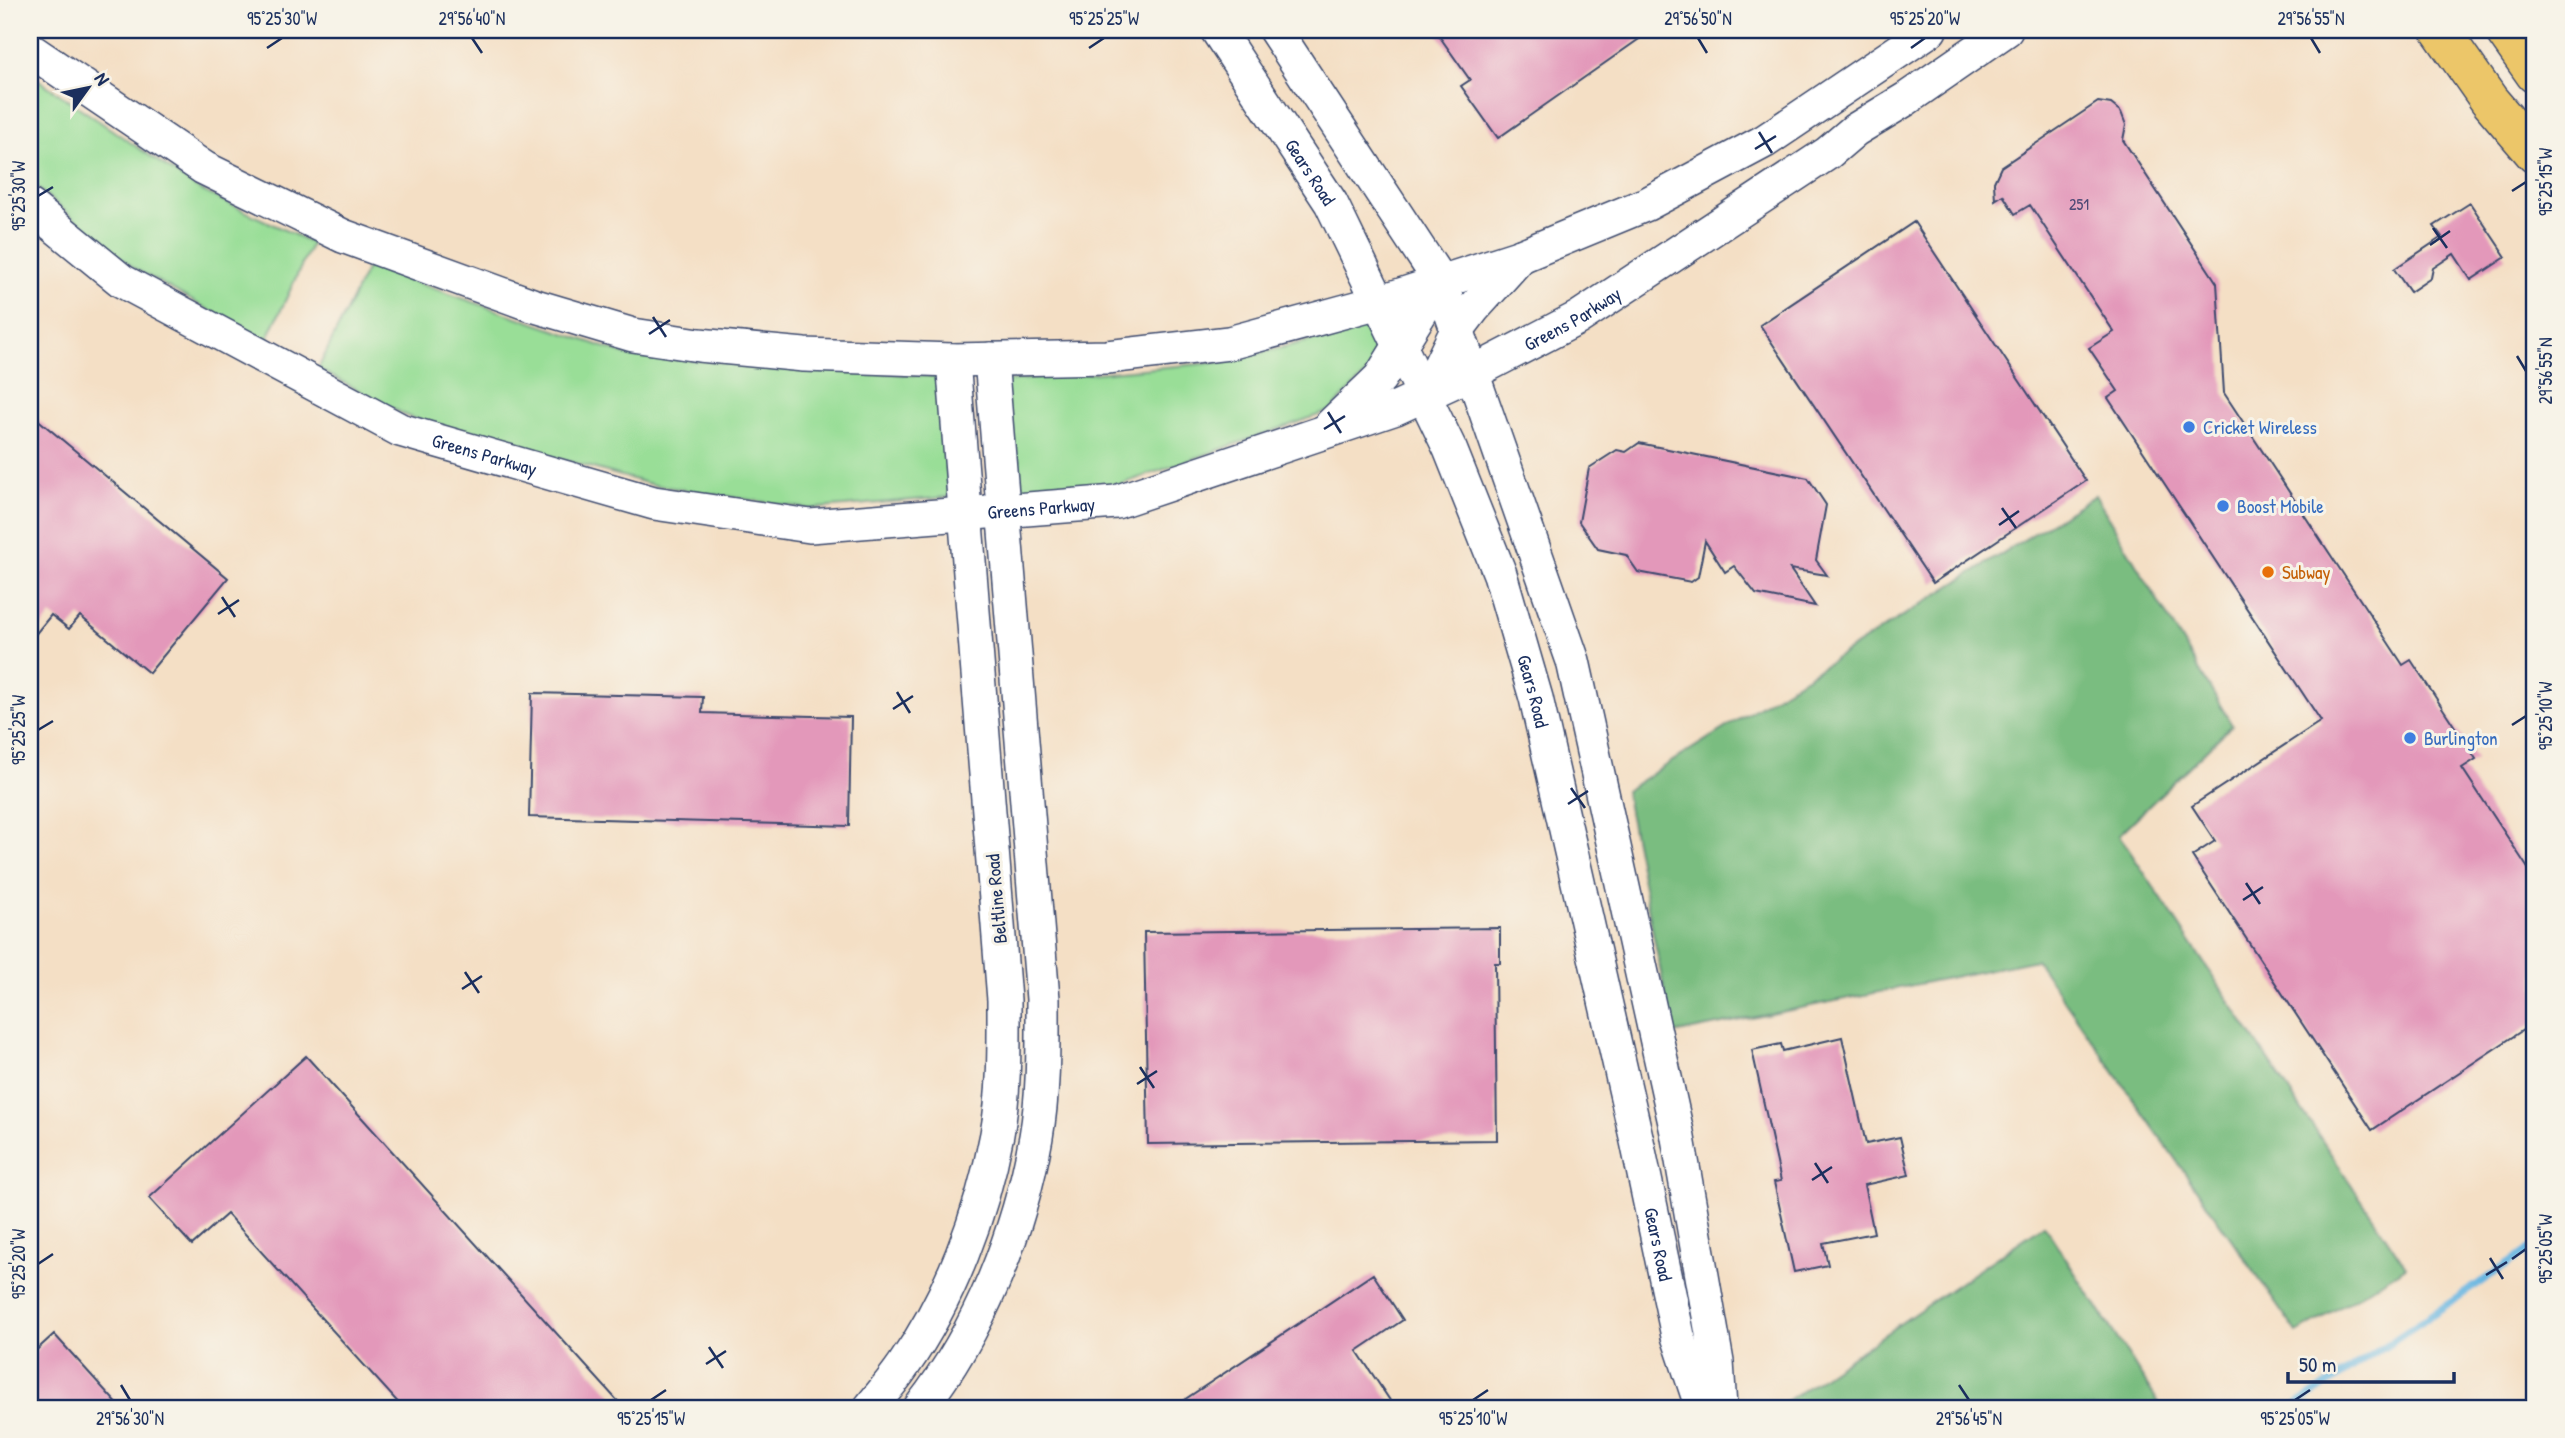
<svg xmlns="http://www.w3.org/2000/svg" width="2565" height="1438" viewBox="0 0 2565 1438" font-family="'Patrick Hand',sans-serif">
  <rect width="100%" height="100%" fill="#f7f3e8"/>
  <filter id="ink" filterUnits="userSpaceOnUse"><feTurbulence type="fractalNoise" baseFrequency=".0143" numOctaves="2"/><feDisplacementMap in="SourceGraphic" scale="14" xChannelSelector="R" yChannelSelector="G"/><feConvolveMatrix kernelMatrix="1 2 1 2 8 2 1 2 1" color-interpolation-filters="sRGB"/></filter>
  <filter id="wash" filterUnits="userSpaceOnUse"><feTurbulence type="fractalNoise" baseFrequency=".00686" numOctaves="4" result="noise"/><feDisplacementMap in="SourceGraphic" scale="28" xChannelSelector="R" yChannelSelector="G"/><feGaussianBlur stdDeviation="1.57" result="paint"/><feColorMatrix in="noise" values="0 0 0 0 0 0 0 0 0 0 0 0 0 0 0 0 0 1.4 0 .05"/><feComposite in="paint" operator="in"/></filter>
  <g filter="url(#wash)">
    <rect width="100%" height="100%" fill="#f4dfc5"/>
    <path fill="#99de97" stroke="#5a867a" stroke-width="2" d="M30 74 200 190 312 243 266 342 134 268 30 182Z
      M368 266 630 356 943 377 949 497 809 509 654 485 409 417 318 369Z
      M1366 327 1380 360 1330 411 1113 487 1014 490 1005 381 1223 362Z"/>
    <path fill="#7abd80" stroke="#4a766f" stroke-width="2" d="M2095 495 2232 725 2119 835 2406 1267 2297 1333 2036 960 1673 1034 1625 791Z
      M2044 1225 2162 1408H1777Z"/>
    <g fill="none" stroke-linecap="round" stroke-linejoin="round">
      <path stroke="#67b6e1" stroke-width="7" d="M2292 1408 2535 1246"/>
    </g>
    <g id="blocks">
      <path fill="#e398ba" d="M1435 30H1652L1498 138 1461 86 1470 80Z
        M2098 102 2111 104 2121 112 2126 125 2123 140 2217 283 2224 393 2403 665 2411 660 2476 759 2462 768 2535 879V1022L2372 1130 2192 856 2215 841 2192 806 2321 721 2108 398 2118 391 2089 348 2114 332 2030 205 2015 214 2003 195 1995 200 1994 182 2001 167Z
        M2470 203 2506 257 2471 280 2454 254 2433 268 2431 278 2410 292 2394 269 2442 237 2434 226Z
        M1914 222 2086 481 1933 583 1760 325Z
        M30 413 228 578 149 673 80 616 69 629 51 615 30 641Z
        M1639 443 1808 478 1826 505 1816 560 1827 575 1790 569 1815 606 1756 594 1734 566 1725 572 1705 541 1698 577 1691 582 1638 572 1626 555 1598 549 1579 522 1589 468 1617 450 1626 452Z
        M532 693 703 697 702 713 851 717 849 826 529 817Z
        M1500 928V963H1495L1497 1140 1148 1144 1144 932Z
        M1842 1037 1866 1144 1900 1137 1909 1175 1864 1185 1874 1233 1823 1243 1828 1265 1794 1272 1774 1182 1781 1181 1752 1050 1781 1044 1783 1051Z
        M306 1056 624 1408H403L227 1214 192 1245 149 1198Z
        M1373 1274 1403 1320 1357 1351 1395 1408H1172Z
        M54 1334 121 1408H30V1356Z"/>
    </g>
  </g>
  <g filter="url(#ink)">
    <use href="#blocks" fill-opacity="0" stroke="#3c496d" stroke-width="2"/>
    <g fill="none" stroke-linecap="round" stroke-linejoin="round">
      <g stroke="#3c496d" stroke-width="36">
        <g id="minor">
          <path id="s1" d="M1217 30 1331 203 1450 449 1500 574 1536 698 1637 1141 1678 1336 1702 1408"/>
          <path d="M1275 30 1440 281 1573 661 1677 1132 1717 1362 1720 1408"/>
          <path d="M30 50 204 168 343 236 532 305 633 335 699 345 804 355 953 360 1107 357 1229 343 1379 302 1521 256 1647 204 1765 141 1930 30"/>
          <path id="s2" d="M30 206 122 281 400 430 654 503 810 526 1116 502 1396 408 1472 373 1578 318 1828 153 1855 130 1906 99 2006 30"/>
          <path d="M1425 396 1457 330 1473 309 1521 256"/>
          <path d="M1331 425 1380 378 1440 281"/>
          <path d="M870 1408C881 1394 893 1381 903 1366 950 1299 982 1214 997 1134 1005 1090 1004 1044 1004 1000L953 360"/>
          <path d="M920 1408C980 1331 1019 1233 1036 1137 1044 1091 1043 1045 1043 999L991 359"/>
        </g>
      </g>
      <g stroke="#3c496d" stroke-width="41">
        <path id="major" d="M2440 30 2489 100 2535 154
          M2504 30 2535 74"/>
      </g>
      <use href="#minor" stroke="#fff" stroke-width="33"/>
      <use href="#major" stroke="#ecc669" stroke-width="38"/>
    </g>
  </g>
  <path fill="none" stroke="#1b2f5e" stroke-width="2.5" d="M472 38 482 53M1698 38 1707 53M2311 38 2320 53M267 48 282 38M1089 48 1104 38M1911 48 1925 38M1759 132 1772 153M1755 149 1776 136M2512 191 2526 182M38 196 53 187M2433 228 2447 248M2430 245 2450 231M653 317 666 337M649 334 670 320M2517 356 2526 371M1328 412 1341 433M1324 429 1345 416M2002 508 2016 528M1999 525 2019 511M222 597 235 617M218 614 239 600M897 692 910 713M893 709 913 696M2512 725 2526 716M38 730 53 721M1571 788 1585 808M1568 804 1588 791M2246 883 2260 904M2243 900 2263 887M465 972 479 993M462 989 482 976M1140 1067 1154 1088M1137 1084 1157 1071M1815 1163 1828 1183M1812 1180 1832 1167M2490 1258 2503 1279M2512 1259 2526 1249M38 1264 53 1254M2486 1275 2507 1262M709 1347 723 1368M706 1364 726 1351M121 1385 130 1400M1959 1385 1969 1400M651 1400 666 1390M1473 1400 1488 1390M2295 1400 2310 1390"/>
  <g fill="#3f7fe0" stroke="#f7f3e8" stroke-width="2.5">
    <circle cx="2189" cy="427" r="7"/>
    <circle cx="2223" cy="506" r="7"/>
    <circle cx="2410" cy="738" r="7"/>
  </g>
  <circle fill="#e8710a" stroke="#f7f3e8" stroke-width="2.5" cx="2268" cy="572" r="7"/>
  <g text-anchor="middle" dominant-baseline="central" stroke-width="6" stroke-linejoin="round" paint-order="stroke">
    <g font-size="16" fill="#4d4975">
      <text x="2079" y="204">251</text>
    </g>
    <g font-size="19" fill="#1b2f5e" stroke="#f7f3e8">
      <text stroke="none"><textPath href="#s1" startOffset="170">Gears Road</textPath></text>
      <text stroke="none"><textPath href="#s2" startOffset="1656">Greens Parkway</textPath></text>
      <text stroke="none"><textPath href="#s2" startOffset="522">Greens Parkway</textPath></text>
      <text stroke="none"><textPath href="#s2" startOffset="1088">Greens Parkway</textPath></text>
      <text stroke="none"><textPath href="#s1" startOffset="737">Gears Road</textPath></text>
      <text transform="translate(996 899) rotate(-95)">Beltline Road</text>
      <text stroke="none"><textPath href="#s1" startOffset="1304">Gears Road</textPath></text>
    </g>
    <g font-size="19" fill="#366cbe" stroke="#f7f3e8" text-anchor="start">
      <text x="2203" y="427">Cricket Wireless</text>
      <text x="2237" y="506">Boost Mobile</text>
      <text x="2424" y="738">Burlington</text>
    </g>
    <g font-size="19" fill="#c56008" stroke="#f7f3e8" text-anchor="start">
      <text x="2282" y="572">Subway</text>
    </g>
  </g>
  <rect width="2565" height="1438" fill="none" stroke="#f7f3e8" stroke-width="77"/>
  <g transform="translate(88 88) rotate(57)" stroke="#f7f3e8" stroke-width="5" paint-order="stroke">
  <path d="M0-5L12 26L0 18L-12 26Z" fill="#1b2f5e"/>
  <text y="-10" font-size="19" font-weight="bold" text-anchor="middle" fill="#1b2f5e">N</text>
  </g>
  <path d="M2288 1372v10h166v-10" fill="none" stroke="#1b2f5e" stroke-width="3.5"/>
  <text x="2299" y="1372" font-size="21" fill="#1b2f5e" stroke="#f7f3e8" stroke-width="5" paint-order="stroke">50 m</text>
  <rect x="38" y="38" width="2488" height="1362" fill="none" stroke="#1b2f5e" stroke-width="2.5"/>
  <g font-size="18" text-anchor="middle" fill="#1b2f5e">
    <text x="282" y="25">95°25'30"W</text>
    <text x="472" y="25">29°56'40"N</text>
    <text x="1104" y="25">95°25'25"W</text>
    <text x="1698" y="25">29°56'50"N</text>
    <text x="1925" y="25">95°25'20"W</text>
    <text x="2311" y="25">29°56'55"N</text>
    <text transform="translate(2546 182) rotate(-90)" y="6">95°25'15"W</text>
    <text transform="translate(19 196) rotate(-90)" y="6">95°25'30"W</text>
    <text transform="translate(2546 371) rotate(-90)" y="6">29°56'55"N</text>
    <text transform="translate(2546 716) rotate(-90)" y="6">95°25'10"W</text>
    <text transform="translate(19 730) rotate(-90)" y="6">95°25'25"W</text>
    <text transform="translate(2546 1249) rotate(-90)" y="6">95°25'05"W</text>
    <text transform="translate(19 1264) rotate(-90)" y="6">95°25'20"W</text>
    <text x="130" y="1425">29°56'30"N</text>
    <text x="651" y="1425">95°25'15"W</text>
    <text x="1473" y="1425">95°25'10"W</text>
    <text x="1969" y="1425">29°56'45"N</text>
    <text x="2295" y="1425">95°25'05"W</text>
  </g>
</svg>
